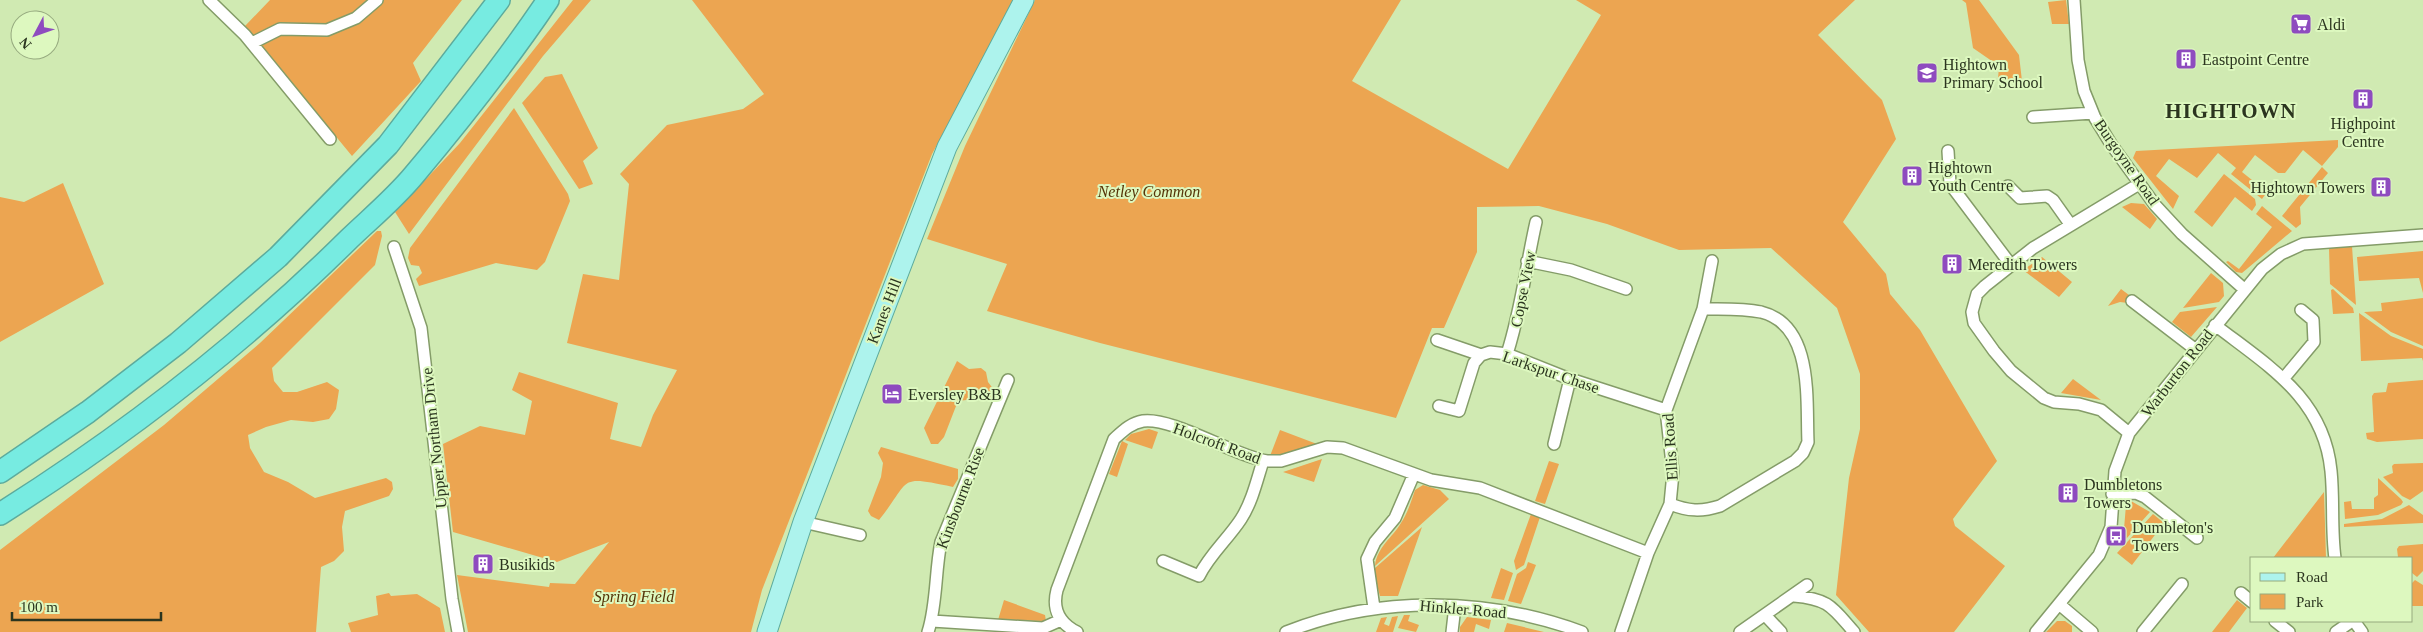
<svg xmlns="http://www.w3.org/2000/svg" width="2423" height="632" viewBox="0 0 2423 632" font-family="Georgia,serif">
  <rect width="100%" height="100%" fill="#d0eab2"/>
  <path fill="#eca551" d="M270 0H462L413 63 421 81 352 156 245 26Z
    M573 0H591L543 56 409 234 395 212 460 143Z
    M692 0H1015L932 154 762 590 751 632H468L457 575 549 587 550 583 575 584 609 542 557 562 453 532 443 444 480 426 525 435 532 401 512 390 519 372 618 403 610 439 641 447 653 415 677 370 567 343 583 274 619 280 629 184 620 174 667 125 743 109 764 94Z
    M1035 0H1401L1352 81 1508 169 1601 15 1576 0H1855L1818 35 1882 100 1896 139 1843 222 1886 274 1890 294 1920 330 1997 461 1953 519 1955 526 2005 566 1954 632H1869L1836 595 1849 478 1860 429V374L1837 308 1771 248 1679 250 1607 224 1539 206 1477 207V252L1444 328H1432L1396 418 1100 343 987 311 1007 264 927 239 965 146Z
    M1962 0H1979L2019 55 2022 81 1998 79 1999 66 1973 48 1966 3Z
    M2066 0 2069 24H2052L2048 2Z
    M562 74 598 148 583 161 593 184 579 189 522 103 545 77Z
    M514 108 568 194 570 201 545 262 537 270 496 263 419 286 416 279 422 273 419 266 411 265 408 258 410 248Z
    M2338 140V147L2322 166 2303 150 2285 173H2278L2255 155 2242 172 2267 192 2262 199 2231 174 2236 168 2218 153 2197 178 2169 159 2156 176 2179 196 2173 209 2133 158 2136 151Z
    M2322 167 2328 173 2300 207 2301 224 2296 228 2282 216Z
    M2224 174 2255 199 2256 205 2252 211 2235 197 2212 227 2194 212Z
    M63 183 104 284 0 342V197L24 202Z
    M2131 203 2144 204 2157 219 2150 229 2122 207Z
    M2262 206 2292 231 2242 273 2236 272 2226 262 2228 261 2239 269 2272 227 2256 214Z
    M377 231H381L382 236 375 265 272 368 274 381 283 392H297L327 382 339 390 336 409 329 419 313 422 291 420 266 427 248 435 250 448 264 472 288 482 315 498 386 478 392 482 393 489 389 496 345 511 342 527 344 551 334 561 321 567 316 632H0V550L164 425 260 343Z
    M2352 246 2356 305 2330 284 2329 248Z
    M2423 251V293L2419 278 2359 281 2357 257Z
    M2042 257 2072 282 2059 297 2023 270Z
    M2211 273 2223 283 2224 296 2219 302 2183 308Z
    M2121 289 2133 298 2128 303 2120 302 2108 306Z
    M2333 289 2353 308 2354 313 2333 314 2331 290Z
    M2423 298V346L2391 332 2364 312 2382 311 2381 303Z
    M2217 307 2191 337 2172 322 2180 312Z
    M2359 313 2391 336 2423 349V361L2422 358 2361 361Z
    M957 361 969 369 981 368 986 372 988 382 994 390 991 397C979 400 969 399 958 401L944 437 938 444H931L924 428Z
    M2073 379 2101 400 2061 393Z
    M2423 380V439L2377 442 2367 439 2366 433 2374 432 2372 396 2374 393 2386 392 2388 383Z
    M1149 429 1158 432 1152 449 1125 440 1131 434Z
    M1280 430 1317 444 1281 456H1270Z
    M1122 441 1128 444 1117 477 1109 474Z
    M881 447 958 469V479L953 487C896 475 912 479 879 520L871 516 868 511 881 477 883 463 878 453Z
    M1322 459 1314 482 1283 472Z
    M1549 461 1559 464 1545 504 1535 501Z
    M2423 463V491L2410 500 2402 496 2383 477 2393 473 2392 466 2394 464Z
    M2378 478 2401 499 2403 502 2401 505 2378 515 2345 519 2344 502 2351 501 2352 509H2374V498L2378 495Z
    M1423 485 1440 490 1449 499 1375 566C1377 547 1392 538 1401 523 1408 512 1411 502 1415 490Z
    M2324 492 2326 558H2273Z
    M2131 501 2150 512 2119 547 2124 529 2126 505Z
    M2409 505 2423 515V523L2344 527V524L2382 519Z
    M1531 514 1540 517 1524 565 1516 570 1514 561Z
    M2153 514 2164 523 2132 565 2117 553Z
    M1422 527 1398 596H1380L1375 578V568Z
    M2423 544V571L2417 577 2412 573V558H2389L2398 557 2397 549 2399 546Z
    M1528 562 1536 565 1521 604 1508 601 1517 574 1526 568Z
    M1501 568 1513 573 1504 600 1491 598Z
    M2415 580 2423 585V606H2412V583Z
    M389 593 391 596 417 594 440 608 445 632H351L348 623 378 615 376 596Z
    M1004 600 1045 615 1046 621 998 620Z
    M2237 600 2247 608 2229 632H2212Z
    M1404 615H1410L1408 621 1419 625 1416 632 1398 628Z
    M1398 616 1393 632H1376L1381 618 1387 617 1384 624 1389 626 1392 617Z
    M1467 617 1491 620 1489 629 1476 624 1474 632H1460V627Z
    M2057 621H2065L2072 626V632H2046Z
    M1507 623 1544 632H1504Z"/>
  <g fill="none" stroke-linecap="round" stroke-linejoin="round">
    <g stroke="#849c68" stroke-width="14">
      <path id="street" d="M209 0 245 35 330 139
        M2074 0 2078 60 2084 91 2095 118 2111 144 2155 205 2182 234 2244 289
        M252 43 280 29 327 30 356 18 377 0
        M2033 117 2093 113
        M1948 151 1950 184 2011 265
        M2008 186 2020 198 2047 196 2053 200 2070 224
        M394 247 421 328 452 599 458 632
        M1527 261 1571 270 1626 289
        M2132 301 2196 350
        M2215 325C2268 366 2324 398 2331 471 2334 500 2331 529 2335 558
        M1437 340 1481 355 1490 352 1507 354 1570 379 1666 410
        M1507 354C1521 311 1526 266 1536 222
        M2284 378 2314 342 2313 320 2301 310
        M1439 406 1459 411 1474 363 1481 355
        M2129 433 2101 410 2079 404 2054 402 2044 398 2011 371 1994 351 1974 323 1972 312 1977 294 1985 286 2033 248 2139 184
        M1554 444 1570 379
        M2112 494 2136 493 2145 497 2197 538
        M1670 504C1688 511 1701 512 1720 506L1795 461 1803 453 1808 442C1806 400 1814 325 1761 312 1742 308 1722 309 1703 309
        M803 522 860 535
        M1163 561 1199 576C1210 554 1228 539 1241 519 1252 502 1257 480 1263 461
        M2241 593 2252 602
        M1794 596C1829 599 1832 607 1854 632
        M2059 604 2092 632
        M1374 608 1367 559 1375 542 1395 518 1414 474
        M1765 615 1781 632
        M932 621 1043 628 1061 620
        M2275 621 2289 632
        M2354 621 2362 632
        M928 632C937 604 935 571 941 542L1008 380
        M1077 632C1059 623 1052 609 1057 590L1114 439C1123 431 1131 423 1143 421 1173 417 1234 456 1267 461H1281L1327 447 1343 448 1431 480 1480 488 1648 553
        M1286 632C1380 595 1487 597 1582 632
        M1452 632 1455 606
        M1621 632 1648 553 1670 504 1673 473 1666 410 1703 309 1712 261
        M1740 632 1807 585
        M2036 632 2099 555 2111 527 2115 471 2129 433 2262 269 2281 254 2303 244 2423 235
        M2143 632 2182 584
        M2336 632 2352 621"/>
    </g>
    <g stroke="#5cab9d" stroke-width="21">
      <path id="primary" d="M767 632 803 522 947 147 1024 0"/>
    </g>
    <g stroke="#5cab9d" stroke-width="24">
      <path id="highway" d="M0 472 88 412 178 343 278 257 388 145 499 0
        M0 514C125 435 244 343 349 239 371 218 395 198 414 175 461 119 507 61 548 0"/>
    </g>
    <use href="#street" stroke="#fff" stroke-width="11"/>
    <use href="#primary" stroke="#adf3ed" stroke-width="19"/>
    <use href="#highway" stroke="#77ebe1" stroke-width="21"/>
  </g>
  <defs>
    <g id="supermarket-square" transform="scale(1.125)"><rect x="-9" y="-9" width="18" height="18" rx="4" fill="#8e4bbf" stroke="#ddf8bf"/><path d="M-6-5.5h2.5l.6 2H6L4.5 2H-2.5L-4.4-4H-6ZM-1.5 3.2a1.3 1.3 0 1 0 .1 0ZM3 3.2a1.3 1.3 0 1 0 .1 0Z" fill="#fff"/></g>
    <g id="building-square" transform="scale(1.125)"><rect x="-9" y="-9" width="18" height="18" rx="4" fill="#8e4bbf" stroke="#ddf8bf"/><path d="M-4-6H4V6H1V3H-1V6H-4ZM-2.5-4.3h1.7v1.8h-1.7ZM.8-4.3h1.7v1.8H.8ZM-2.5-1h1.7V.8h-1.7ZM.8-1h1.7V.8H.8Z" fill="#fff"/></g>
    <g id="school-square" transform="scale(1.125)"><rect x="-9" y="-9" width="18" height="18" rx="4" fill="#8e4bbf" stroke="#ddf8bf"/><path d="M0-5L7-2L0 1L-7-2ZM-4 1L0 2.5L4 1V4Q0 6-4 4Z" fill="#fff"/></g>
    <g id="hotel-square" transform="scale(1.125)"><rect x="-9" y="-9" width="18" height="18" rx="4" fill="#8e4bbf" stroke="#ddf8bf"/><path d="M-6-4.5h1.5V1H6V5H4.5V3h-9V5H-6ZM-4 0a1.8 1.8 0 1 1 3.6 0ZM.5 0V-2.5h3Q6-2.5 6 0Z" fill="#fff"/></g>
    <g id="bus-square" transform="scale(1.125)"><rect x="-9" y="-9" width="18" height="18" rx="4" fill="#8e4bbf" stroke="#ddf8bf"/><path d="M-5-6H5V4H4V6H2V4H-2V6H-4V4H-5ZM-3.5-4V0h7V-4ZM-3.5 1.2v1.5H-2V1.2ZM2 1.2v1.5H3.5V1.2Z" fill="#fff"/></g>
  </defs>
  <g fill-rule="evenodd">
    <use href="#supermarket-square" x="2301" y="24"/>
    <use href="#building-square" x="2186" y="59"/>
    <use href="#school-square" x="1927" y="73"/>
    <use href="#building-square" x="2363" y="99"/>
    <use href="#building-square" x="1912" y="176"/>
    <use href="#building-square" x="2381" y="187"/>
    <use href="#building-square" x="1952" y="264"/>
    <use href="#hotel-square" x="892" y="394"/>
    <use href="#building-square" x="2068" y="493"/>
    <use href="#bus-square" x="2116" y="536"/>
    <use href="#building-square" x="483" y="564"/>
  </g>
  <g text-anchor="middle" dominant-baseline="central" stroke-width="4" stroke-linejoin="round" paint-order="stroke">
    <g font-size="16" fill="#2b351f" stroke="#ddf8bf" text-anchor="start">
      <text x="2317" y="24">Aldi</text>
      <text x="2202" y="59">Eastpoint Centre</text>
      <text x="1943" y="64">Hightown<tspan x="1943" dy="18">Primary School</tspan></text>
      <text x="2363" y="123" text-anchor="middle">Highpoint<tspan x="2363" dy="18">Centre</tspan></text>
      <text x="1928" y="167">Hightown<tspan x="1928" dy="18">Youth Centre</tspan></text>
      <text x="2365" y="187" text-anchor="end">Hightown Towers</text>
      <text x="1968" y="264">Meredith Towers</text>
      <text x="908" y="394">Eversley B&amp;B</text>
      <text x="2084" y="484">Dumbletons<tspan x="2084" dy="18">Towers</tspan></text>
      <text x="2132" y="527">Dumbleton's<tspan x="2132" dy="18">Towers</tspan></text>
      <text x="499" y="564">Busikids</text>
    </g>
    <g font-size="16" fill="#2b351f" stroke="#ddf8bf">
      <text transform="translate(2127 162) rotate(55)">Burgoyne Road</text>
      <text transform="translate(1523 289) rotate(-79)">Copse View</text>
      <text transform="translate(884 311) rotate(-69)">Kanes Hill</text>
      <text transform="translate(1551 372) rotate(19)">Larkspur Chase</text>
      <text transform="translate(2177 373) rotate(-52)">Warburton Road</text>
      <text transform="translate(434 438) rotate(-96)">Upper Northam Drive</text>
      <text transform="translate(1217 443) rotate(20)">Holcroft Road</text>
      <text transform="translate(1670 447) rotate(-94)">Ellis Road</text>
      <text transform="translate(960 498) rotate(-69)">Kinsbourne Rise</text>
      <text transform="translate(1463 609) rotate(5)">Hinkler Road</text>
    </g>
    <g font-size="16" font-style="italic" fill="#553408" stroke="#ddf8bf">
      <text x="1149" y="191">Netley Common</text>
      <text x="634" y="596">Spring Field</text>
    </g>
    <g font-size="21" font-weight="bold" letter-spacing="1" fill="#2b351f" stroke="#ddf8bf">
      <text x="2231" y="111">HIGHTOWN</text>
    </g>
  </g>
  <rect x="2250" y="557" width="162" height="65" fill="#ddf8bf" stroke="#96aa7f"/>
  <rect x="2260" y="573" width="25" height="8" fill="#adf3ed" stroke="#96aa7f"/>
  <text x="2296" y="582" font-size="15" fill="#2b351f">Road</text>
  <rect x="2260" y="594" width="25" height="15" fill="#eca551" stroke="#96aa7f"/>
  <text x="2296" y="607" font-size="15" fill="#2b351f">Park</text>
  <g transform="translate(35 35) rotate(229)"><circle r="24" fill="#ddf8bf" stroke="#96aa7f"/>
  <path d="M0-4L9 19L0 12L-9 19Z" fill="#8e4bbf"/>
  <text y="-8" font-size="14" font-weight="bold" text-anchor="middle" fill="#2b351f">N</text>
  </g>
  <path d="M12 612v8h149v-8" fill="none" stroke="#2b351f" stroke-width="2.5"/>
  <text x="20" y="612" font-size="15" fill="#2b351f" stroke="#ddf8bf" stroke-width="4" paint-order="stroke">100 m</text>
</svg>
